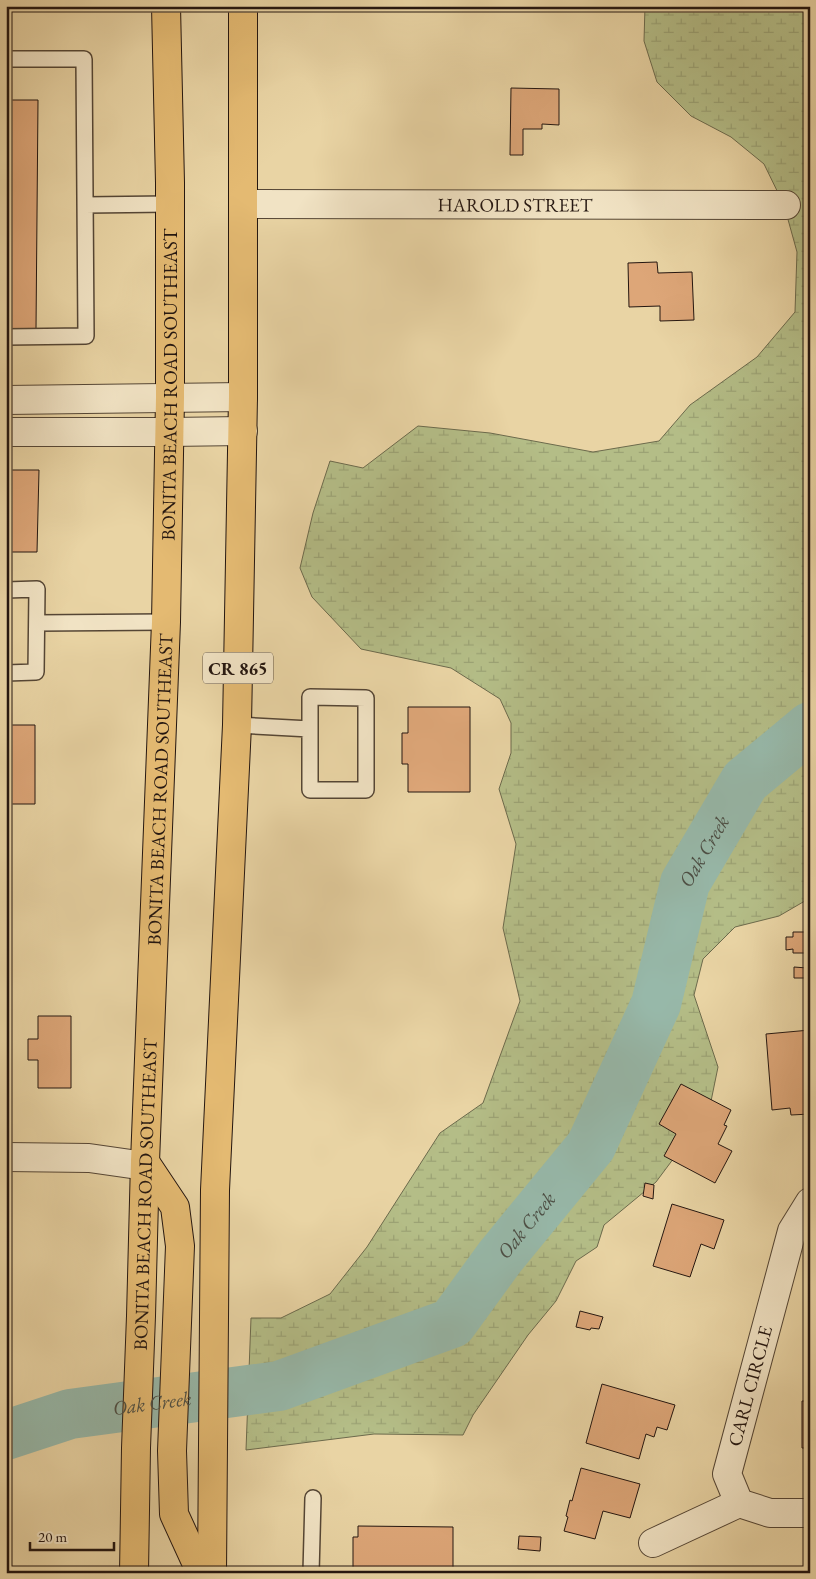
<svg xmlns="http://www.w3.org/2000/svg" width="816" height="1579" viewBox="0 0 816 1579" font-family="'EB Garamond',serif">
  <defs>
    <pattern id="wetland-marsh" width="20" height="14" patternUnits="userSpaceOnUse" patternTransform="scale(1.25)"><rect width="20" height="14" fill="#b4bd87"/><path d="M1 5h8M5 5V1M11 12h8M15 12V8" fill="none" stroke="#9ba274"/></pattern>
  </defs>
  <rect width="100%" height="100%" fill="#e9d4a4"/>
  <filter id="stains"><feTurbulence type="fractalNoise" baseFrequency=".004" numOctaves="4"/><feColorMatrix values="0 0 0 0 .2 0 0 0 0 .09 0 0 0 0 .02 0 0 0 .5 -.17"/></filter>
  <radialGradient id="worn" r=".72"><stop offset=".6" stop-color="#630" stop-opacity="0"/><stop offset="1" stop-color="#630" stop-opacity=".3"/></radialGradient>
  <path fill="url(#wetland-marsh)" stroke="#6c6a4c" d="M645 6H810V898L779 916 735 927 703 959 694 995 718 1067 709 1111 656 1182 604 1225 597 1247 576 1261 556 1301 528 1335 473 1415 463 1435 374 1434 246 1450 251 1318H281L330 1294 367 1247 440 1133 483 1103 520 1001 503 928 516 844 499 789 511 753V723L500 699 451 668 361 649 312 597 300 568 313 513 330 461 363 468 418 426 490 433 593 452 659 441 690 405 757 357 795 312 797 252 784 205 764 164 731 137 691 116 657 82 644 41Z"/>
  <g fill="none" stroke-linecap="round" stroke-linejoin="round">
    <path stroke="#97b8a9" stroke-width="50" id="s1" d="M6 1435 70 1414 279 1386 452 1323 500 1257 591 1146 656 1004 685 883 745 781 810 727"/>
  </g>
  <path fill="#dda678" stroke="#241610" d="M511 88 559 89V125L542 124V129H523V155H510Z
    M6 100H38L36 329H6Z
    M657 262 658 273 692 272 694 320 660 321V306L629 307 628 263Z
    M6 470H39L37 552H6Z
    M408 707H470V792H408V764H402V733H408Z
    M6 725H35V804H6Z
    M793 932H810V953H793V949L786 950V937H793Z
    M807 957H810V999H808Z
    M794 967 807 968V978H794Z
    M38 1016H71V1088H38V1060H28V1039H38Z
    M810 1030V1114L791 1115 790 1108 772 1110 766 1034Z
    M681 1084 731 1110 724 1125 727 1126 718 1144 732 1151 715 1183 664 1156 676 1134 659 1124Z
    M645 1183 654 1185 653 1199 643 1196Z
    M672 1204 724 1220 714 1249 701 1244 690 1277 653 1266Z
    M580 1311 603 1317 599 1329 591 1328 590 1330 576 1327Z
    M602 1384 675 1405 667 1430 657 1427 654 1437 646 1434 639 1459 586 1443Z
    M802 1401H810V1448H802Z
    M581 1468 640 1484 630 1518 603 1511 595 1539 564 1531 568 1517 566 1516 570 1500 572 1501Z
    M358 1526 453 1527V1573H358V1569H353V1537H358Z
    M519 1536 541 1537 540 1551 518 1549Z"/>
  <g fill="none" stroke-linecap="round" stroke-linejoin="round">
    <g stroke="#554635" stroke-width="18">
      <path id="service" d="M6 59H84L86 336 6 337
        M85 205 169 204
        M6 590 37 589 36 672 6 673
        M37 623 166 622
        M237 725 310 729V790H366V698L310 697V729
        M311 1573 313 1498"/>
    </g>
    <g stroke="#554635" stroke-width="30">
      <g id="minor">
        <path id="s2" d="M244 204 786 205"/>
        <path d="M6 400 243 397"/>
        <path d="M6 432H169L243 431"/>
        <path d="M6 1157 89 1158 145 1166"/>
        <path d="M810 1202 792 1231 727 1474 739 1503 770 1513H810"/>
        <path d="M653 1543 739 1503"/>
      </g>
    </g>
    <g stroke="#241610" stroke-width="30">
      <g id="primary">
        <path d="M145 1162 175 1207 180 1246 172 1451 174 1514 201 1573"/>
        <path id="s3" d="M134 1573 136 1448 141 1316 145 1162 166 622 170 398V183L166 6"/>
        <path d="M212 1573 215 1190 237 725 243 397V6"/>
      </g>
    </g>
    <use href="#service" stroke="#f1e3c4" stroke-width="15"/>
    <use href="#minor" stroke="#f1e3c4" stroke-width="28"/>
    <use href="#primary" stroke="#e4ba72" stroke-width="28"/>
  </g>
  <g text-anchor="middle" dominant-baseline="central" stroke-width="5" stroke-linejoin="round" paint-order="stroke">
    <rect fill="#f1e3c4" stroke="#625446" stroke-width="1" x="203" y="652.5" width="70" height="31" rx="4"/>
    <g font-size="18" font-weight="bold" fill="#241610">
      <text x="238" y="668">CR 865</text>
    </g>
    <g font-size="19" fill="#241610" stroke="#f1e3c4">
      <text stroke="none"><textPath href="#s2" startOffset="271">HAROLD STREET</textPath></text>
      <text stroke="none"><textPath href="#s3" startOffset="1189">BONITA BEACH ROAD SOUTHEAST</textPath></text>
      <text stroke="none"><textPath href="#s3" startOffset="784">BONITA BEACH ROAD SOUTHEAST</textPath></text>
      <text stroke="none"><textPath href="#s3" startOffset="379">BONITA BEACH ROAD SOUTHEAST</textPath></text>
      <text transform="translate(750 1386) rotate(-75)">CARL CIRCLE</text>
    </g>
    <g font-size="20" font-style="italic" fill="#4c4f46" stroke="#f1e3c4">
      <text stroke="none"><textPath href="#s1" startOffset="1005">Oak Creek</textPath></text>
      <text stroke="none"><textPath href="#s1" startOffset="585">Oak Creek</textPath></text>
      <text stroke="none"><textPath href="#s1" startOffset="150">Oak Creek</textPath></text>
    </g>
  </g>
  <rect width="816" height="1579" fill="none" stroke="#e9d4a4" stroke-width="25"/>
  <rect x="8" y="8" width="801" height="1564" fill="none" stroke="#241610" stroke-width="2.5"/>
  <rect x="12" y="12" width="791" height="1554" fill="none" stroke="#241610"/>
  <path d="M30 1542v8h84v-8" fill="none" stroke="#241610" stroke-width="2.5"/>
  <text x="38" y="1542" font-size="15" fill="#241610" stroke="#f1e3c4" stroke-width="4" paint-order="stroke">20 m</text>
  <rect width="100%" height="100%" filter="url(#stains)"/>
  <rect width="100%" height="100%" fill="url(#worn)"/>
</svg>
